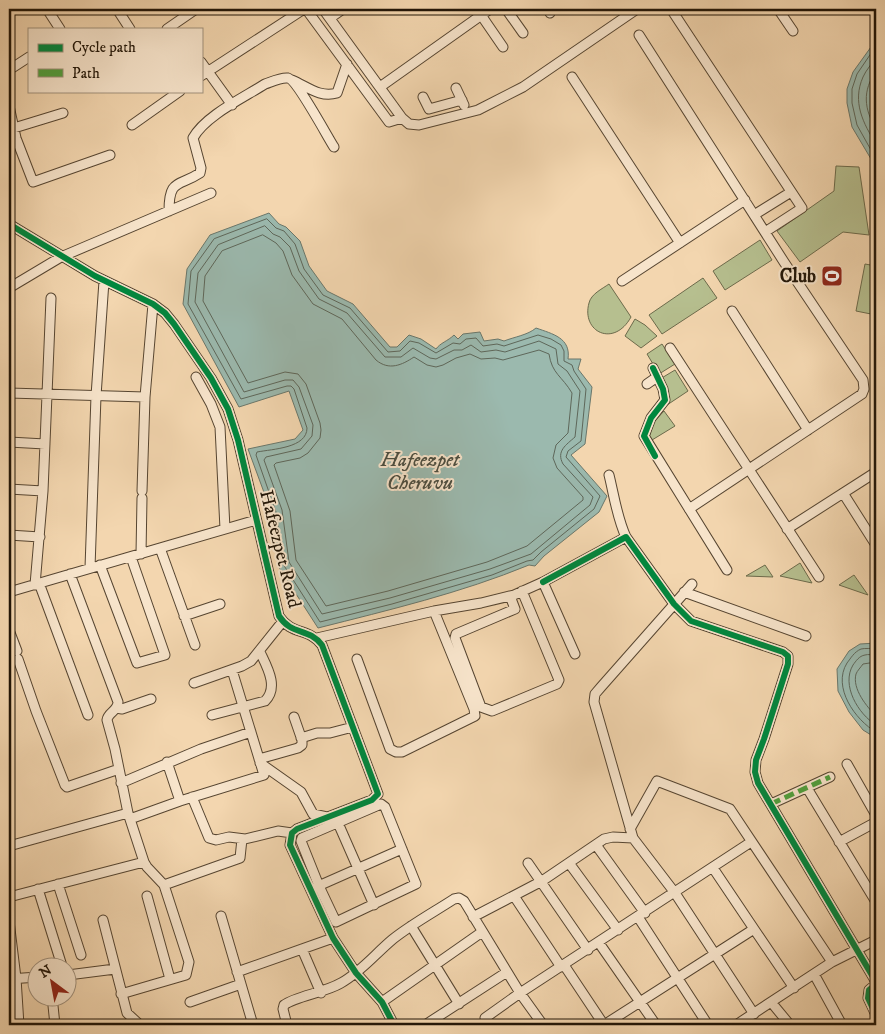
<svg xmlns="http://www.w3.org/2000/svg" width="885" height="1034" viewBox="0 0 885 1034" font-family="'IM FELL DW Pica',serif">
  <rect width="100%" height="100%" fill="#f3d6af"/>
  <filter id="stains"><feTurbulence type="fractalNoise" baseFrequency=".004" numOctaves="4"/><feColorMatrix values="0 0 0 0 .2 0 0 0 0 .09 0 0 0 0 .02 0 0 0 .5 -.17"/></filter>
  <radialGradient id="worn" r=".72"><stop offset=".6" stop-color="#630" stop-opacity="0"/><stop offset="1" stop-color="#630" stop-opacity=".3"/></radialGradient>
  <path fill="#b6bf8f" stroke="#6c6a4b" d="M836 166 859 167 869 235 843 232 800 262 777 231 834 191Z
    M760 240 772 260 725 290 713 271Z
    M865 264 876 266V315L856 311Z
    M703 278 717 298 662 334 649 315Z
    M609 284 631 317C614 348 581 332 589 303 591 294 602 289 609 284Z
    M635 319 645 325 657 336 641 348 625 336Z
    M662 344 675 364 659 374 647 354Z
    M675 370 688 391 667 405 665 391 660 379Z
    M664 411 675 426 652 440 649 439 653 423Z
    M800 563 812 583 780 576Z
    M765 565 773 577 746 576Z
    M854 575 868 595 839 585Z"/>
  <path fill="#9bb9ae" stroke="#6a776b" d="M876 40V183L871 159 852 127 847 103V89L853 72Z
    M269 213 279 224 286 227 300 241 309 266 327 291 353 304 390 347H397L409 335 421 339 436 349C440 343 448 341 454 335L458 339 463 334 480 332 484 341 498 339 504 341C514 337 528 335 536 328 553 334 571 338 568 359H581L578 369 592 387 585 444 571 455 607 496 599 512 544 556 535 566 529 565C461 593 389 610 318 628L278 566 272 514 248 449 295 439 303 430 289 391 239 407 183 304 187 269 210 235Z
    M876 643V738L863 730 849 712 838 691 837 669 849 651 860 644Z"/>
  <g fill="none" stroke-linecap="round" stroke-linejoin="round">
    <path stroke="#5e675a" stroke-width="1" d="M876 46 857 74 852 89V103L857 125 876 159
      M876 57C872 64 866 70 863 77 852 102 863 123 876 144
      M876 71C862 91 864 109 876 129
      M267 219 276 228 284 231 295 244 304 269 323 295 350 308 388 352 400 351 410 341 419 343 436 353 453 343 460 344 466 339 476 338 483 346 497 344 504 346 538 335 551 339 561 345 564 351V361L572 365 574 371 586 389 581 441 568 451 566 457 600 496 594 509 541 552 533 560 527 561 492 575 392 604 320 622 283 564 276 512 256 455 257 452C273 449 307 448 307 428L294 389 291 386H287L241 399 188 304 191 271 214 239Z
      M265 226 273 234 280 237 290 247 299 271 319 299 347 313 385 357H401L413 348 430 358 436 359 454 350H462L471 345 481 352 496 350 505 352 539 341 556 349 558 364 567 371 580 391 575 437C566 445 556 451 563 464L593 497 590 505 531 554 490 569 390 598 322 614 289 562 282 510 264 460 266 457 301 449 312 436 313 425 299 387 293 380H285L244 392 195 302 198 273 218 245Z
      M263 235 276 243 283 251 292 275 313 304 342 319 376 360C389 371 402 365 414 357L427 365 436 367 443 365 456 358 470 354 481 359 495 358 503 360 539 350 549 354C552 374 562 376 572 393L568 433 556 445 553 458 557 468 583 497V500L527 546 487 562 388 591 326 606 296 560 290 511 274 465 276 463 300 458 308 453 320 438 321 430 320 423 306 384 298 374 285 372 248 383 203 301 205 276 222 251Z
      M876 648C871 649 865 648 861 649 854 652 851 658 847 663 832 687 855 720 876 732
      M876 655C873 655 868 654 865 655 859 656 856 661 853 665 841 685 858 714 876 725
      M876 662 863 664C861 667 857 671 856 674 852 689 867 707 876 716"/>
    <g stroke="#564531" stroke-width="11">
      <path id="minor" d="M47 9 60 29
        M117 9 130 29
        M306 9 389 122 402 118
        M323 9 402 118 409 124 419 125 478 110 523 87 637 9
        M506 9 523 33
        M548 9 550 13
        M671 9 802 208 765 232
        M778 9 793 31
        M481 15 503 47
        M330 18 343 9
        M167 29 196 9
        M639 35 784 262 863 380 864 389 862 394 689 509
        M201 62 232 105
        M9 70 29 57
        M201 76 304 9
        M572 77 680 243
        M292 80C308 87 320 98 337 93L347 64
        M380 87 490 9
        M456 88 464 105
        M423 97 429 109 462 100
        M9 106 16 138 33 182 110 155
        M132 125 180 91
        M14 128 63 113
        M169 211C169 178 179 187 200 173L201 168 193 138C205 116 243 98 265 84 271 82 281 77 288 78 297 80 327 136 334 147
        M754 215 791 192
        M9 224 95 276 153 304 165 313 174 324 211 378 228 409 238 440 279 616C292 636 308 627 322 645L378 794 372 800 297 829 292 833 290 845 333 938 356 973 382 1002 394 1025
        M622 281 745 200
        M9 288 61 257 211 193
        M732 311 808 430
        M670 348 819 577
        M653 368 663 389 665 400 651 418 644 436 727 570
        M196 377 211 404 220 427 225 529
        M647 384 657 377
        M9 393 145 397
        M9 442 45 444
        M609 475C614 495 617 518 626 537
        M9 489 43 491
        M142 491 145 397 153 304
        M843 493 876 545
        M787 529 876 472
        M9 535 40 537
        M160 548 195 645
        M141 554 142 498
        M100 565 137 663 165 655 164 652 131 557
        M90 568 96 396 104 281
        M70 574 118 702C118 711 108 712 107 720L115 749 128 813 144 862 147 867 164 885 189 962 186 975 121 994
        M543 582 626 537 674 604 691 621 783 652 788 656V664L764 739 756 760 755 772 758 783 876 982 875 985 869 990 868 998 876 1015
        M39 583 88 715
        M692 584 601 687 595 694 594 702 633 838 675 893 754 1014
        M35 585 43 491 51 298
        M9 592 256 520
        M684 592 806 636
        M510 596 515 609 456 634 455 638 481 707 492 711 557 684 559 680 522 591
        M184 616 220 604
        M9 630 17 651
        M317 638 434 611 481 603 514 595 543 582 575 654
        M18 659 36 711 65 785 67 787 119 769
        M357 659 390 749 396 752H402L475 716 474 709 434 611
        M194 683 242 666 251 661 283 621
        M116 708 122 709 151 699
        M212 715 265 701C279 687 267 667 260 652
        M301 738 317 733H330L353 727
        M259 759 298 748 302 745V740L294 717
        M167 762 180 801
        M260 763 301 792 313 814 327 817
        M847 764 876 815
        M121 783 201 749 251 732
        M807 788 876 902
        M192 797 209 838 216 840 229 837 245 839 278 831 292 833
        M381 804 385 807 416 884 336 922 319 886 301 841 302 838Z
        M771 804 830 777
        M130 819 180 801 264 775 232 670
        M338 823 374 905
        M630 829 657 781 730 809 832 962
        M839 842 876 822
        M596 845 645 913
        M9 846 128 813
        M528 863 588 950
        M569 863 618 930
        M713 868 754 929
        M58 884 81 955
        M164 885 240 858 242 839
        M316 887 402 849
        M38 889 62 966
        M147 896 170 979
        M514 896 561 967
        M9 897 144 862
        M221 916 253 1025
        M473 917 542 881 604 839 613 837 633 838
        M638 917 708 1025
        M103 920 127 1013 140 1025
        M9 921 16 978 19 1025
        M411 926 459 1004
        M599 943 656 1025
        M302 949 321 993
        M564 965 604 1025
        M237 972 333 938
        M814 974 842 1025
        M68 975 115 969
        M9 979 38 977
        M52 996 55 1025
        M190 1002 241 984
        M382 1002 482 932
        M771 1002 790 1025
        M287 1025 283 1009 284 1005C296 996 324 993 341 983 361 972 375 954 393 939 412 924 434 912 454 899L459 898 464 901 520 993 543 1025
        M425 1025 507 972
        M490 1025 485 1018 520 993 751 842
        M604 1025 754 929 794 988
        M736 1025 832 962 876 940"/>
    </g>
    <use href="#minor" stroke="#f7e4cb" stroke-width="9"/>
    <path stroke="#50a03d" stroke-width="5" stroke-dasharray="10 5" stroke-linecap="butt" d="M771 804 830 777"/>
    <g stroke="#f7e4cb" stroke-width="9">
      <path id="cycleway" d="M9 224 95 276 153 304 165 313 174 324 211 378 228 409 238 440 279 616C292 636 308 627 322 645L378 794 372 800 297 829 292 833 290 845 333 938 356 973 382 1002 394 1025
        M653 368 663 389 665 400 651 418 644 436 655 456
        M543 582 626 537 674 604 691 621 783 652 788 656V664L764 739 756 760 755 772 758 783 876 982 875 985 869 990 868 998 876 1015"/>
    </g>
    <use href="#cycleway" stroke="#00873e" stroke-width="6"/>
  </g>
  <defs>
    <g id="stadium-square" transform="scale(1.125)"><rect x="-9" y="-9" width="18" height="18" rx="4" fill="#8f2418" stroke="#f7e4cb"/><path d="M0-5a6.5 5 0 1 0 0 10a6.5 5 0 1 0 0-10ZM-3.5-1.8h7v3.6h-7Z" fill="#fff"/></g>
  </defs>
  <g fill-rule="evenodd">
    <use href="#stadium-square" x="832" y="276"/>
  </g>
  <g text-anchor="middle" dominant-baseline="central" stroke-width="4" stroke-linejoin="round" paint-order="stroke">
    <g font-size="19" font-weight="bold" fill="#211507" stroke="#f7e4cb" text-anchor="end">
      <text x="816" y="276">Club</text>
    </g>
    <g font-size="19" fill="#211507" stroke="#f7e4cb">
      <text transform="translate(280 549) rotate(76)">Hafeezpet Road</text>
    </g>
    <g font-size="20" font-style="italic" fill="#4c4e41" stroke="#f7e4cb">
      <text x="420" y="460">Hafeezpet<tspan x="420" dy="23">Cheruvu</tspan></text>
    </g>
  </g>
  <rect width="885" height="1034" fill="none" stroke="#f3d6af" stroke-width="30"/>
  <rect x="10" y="10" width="865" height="1014" fill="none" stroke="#211507" stroke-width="2.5"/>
  <rect x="15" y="15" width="855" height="1004" fill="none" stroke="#211507"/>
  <rect x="28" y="28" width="175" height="65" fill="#f7e4cb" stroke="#a1917d"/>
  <rect x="38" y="44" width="25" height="8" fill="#00873e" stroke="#a1917d"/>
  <text x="72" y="52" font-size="15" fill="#211507">Cycle path</text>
  <rect x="38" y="69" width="25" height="8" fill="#50a03d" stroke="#a1917d"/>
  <text x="72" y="78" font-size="15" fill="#211507">Path</text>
  <g transform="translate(52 982) rotate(328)"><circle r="24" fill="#f7e4cb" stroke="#a1917d"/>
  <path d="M0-4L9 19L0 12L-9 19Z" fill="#8f2418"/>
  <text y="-8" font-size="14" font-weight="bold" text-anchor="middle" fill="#211507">N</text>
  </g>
  <rect width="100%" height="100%" filter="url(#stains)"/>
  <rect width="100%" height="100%" fill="url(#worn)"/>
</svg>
